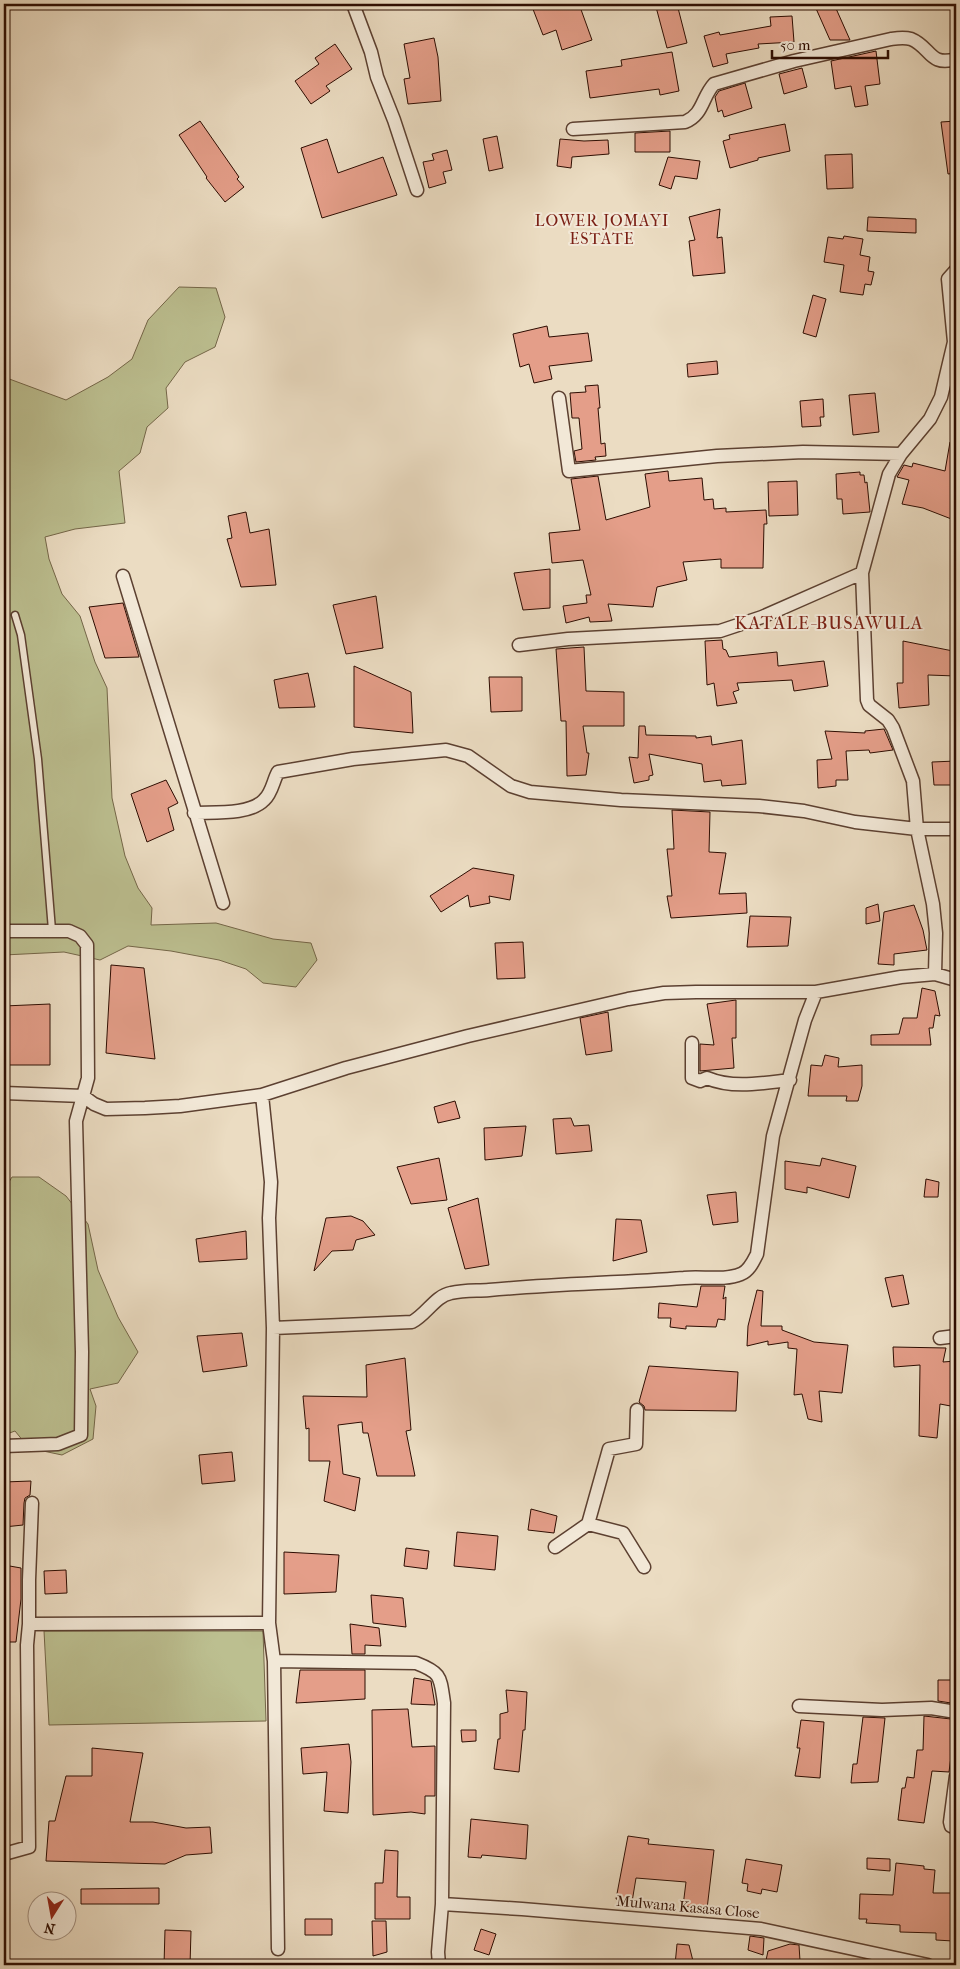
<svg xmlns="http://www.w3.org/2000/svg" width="960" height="1969" viewBox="0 0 960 1969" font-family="'IM FELL French Canon',serif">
  <rect width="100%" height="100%" fill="#ebdcc2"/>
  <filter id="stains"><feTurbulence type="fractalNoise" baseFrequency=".004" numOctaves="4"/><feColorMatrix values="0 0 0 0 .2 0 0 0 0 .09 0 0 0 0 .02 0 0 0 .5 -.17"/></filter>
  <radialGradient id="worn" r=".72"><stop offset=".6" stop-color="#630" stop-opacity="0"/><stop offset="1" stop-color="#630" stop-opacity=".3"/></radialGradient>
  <path fill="#bcbf90" stroke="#746648" d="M179 287 216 288 225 317 215 347 185 362 166 388 168 408 147 427 140 453 119 471 125 523 75 529 45 537 49 559 62 594 80 616 95 662 107 688 112 798 125 856 138 888 152 908 151 925 216 923 273 939 311 943 317 960 296 987 263 983 246 969 219 960 171 951 128 946 100 960 64 952 4 955V377L66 400 108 377 132 359 148 320Z
    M12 1177H39L66 1196 88 1224 98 1270 118 1317 138 1352 118 1383 90 1389 96 1406 93 1439 62 1455 29 1448 15 1431 4 1435V1190Z
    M44 1631H263L266 1721 49 1725Z"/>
  <path fill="#e49e89" stroke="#2d0c01" d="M531 4H579L592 40 562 50 556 30 543 35Z
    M669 4H677L687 43 667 48 656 7Z
    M814 4H834L850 40H830Z
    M792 16 794 42 758 44 759 48 726 54 728 63 713 67 704 36 719 32 720 35 771 26 770 17Z
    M434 38 438 57 441 101 408 104 404 79 410 78 404 44Z
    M335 44 352 69 326 86 330 91 311 104 295 81 319 64 315 58Z
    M876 51 880 84 865 86 868 105 855 107 851 86 835 89 831 61Z
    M672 52 679 91 660 95 659 89 590 98 586 71 622 66 621 60Z
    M802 68 807 87 784 94 779 74Z
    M745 83 752 108 724 117 722 110 718 112 715 97 719 91Z
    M200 121 239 177 237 179 244 187 225 202 206 178 207 177 179 135Z
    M956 121V173L948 174 941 122Z
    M785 124 790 151 758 158V160L730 168 723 141 730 139 729 135Z
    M670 131V152H635V133Z
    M497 136 503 168 489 171 483 139Z
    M327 139 338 173 383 157 397 195 322 218 301 148Z
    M560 139 584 141 608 140 609 154 572 157 571 168 557 166Z
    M447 150 452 170 443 172 446 183 429 188 423 162 434 160 432 154Z
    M852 154 853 188 827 189 825 155Z
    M668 157 700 161 697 179 675 176 671 189 659 185Z
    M720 209 717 238 722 237 725 273 693 276 689 241 695 240 689 217Z
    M868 217 916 219V233L867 231Z
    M844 236 863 239 860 255 870 257 868 271 874 272 871 285 865 284 863 295 840 292 844 265 824 262 828 237 843 239Z
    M813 295 826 299 816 337 803 333Z
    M547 326 549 337 588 333 592 361 549 366 552 379 534 383 529 364 520 367 513 334Z
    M717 361 718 374 688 377 687 364Z
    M598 385 600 408H598L601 444 605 443 606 456 595 457 596 460 576 462 574 451 582 449 579 418H572L570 393 586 392 585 386Z
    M875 393 879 432 853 435 849 395Z
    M823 399 824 417H820L821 426 802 427 800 401Z
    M950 442 956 443V513L954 520 923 508 902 504 909 480 897 477 904 465 912 467 913 463 945 471Z
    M668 471 669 481 702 478 704 500 713 499 714 509 726 508V512L766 510 767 524H764L763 568H721V559L683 562 687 580 657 587 653 607 608 604 612 621 590 622 589 617 566 623 563 606 587 603 586 595H591L583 560 552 563 549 533 580 530 571 479 598 476 606 520 650 507 645 474Z
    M860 472V475H864L865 483 867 482 870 512 843 514 842 499H837L836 474Z
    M797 481 798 515 769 516 768 482Z
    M246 512 250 533 269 529 276 585 241 587 227 539 232 538 228 516Z
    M550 569V608L523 610 514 573Z
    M376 596 383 648 346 654 333 605Z
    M123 603 139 657 105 658 89 607Z
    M722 640 723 649 726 650 729 657 777 652 778 666 824 661 828 686 794 691 792 680 737 683 739 690 733 692 737 703 717 706 714 683 707 685 705 641Z
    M903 641 953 651 956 676 928 675 929 705 899 708 897 683H903Z
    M584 647 586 691 624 692V726H583L587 753H589L586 775 567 776 566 721H561L556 649Z
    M354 666 411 692 413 733 354 727Z
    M308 673 315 707 279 708 274 680Z
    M489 677H522V711L491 712Z
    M639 726H645L646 735 696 736V738L711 736 712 745 742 740 746 784 722 786 721 780 704 782 702 764 649 754 653 775 649 776V780L634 783 629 757 638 758Z
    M884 729 893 750 870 753 869 750 846 751 848 780H836V786L818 788 817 760 832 759 825 731 865 733V731Z
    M956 761V785H934L932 762Z
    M166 780 178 803 168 808 174 830 147 842 131 794Z
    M672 810 710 812 709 852 726 853 719 894 746 893 747 913 671 918 667 896H672L667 849H674Z
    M473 868 514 875 510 900 489 896 490 903 470 907 468 895 441 912 430 896Z
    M878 904 880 921 866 924V908Z
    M914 905 923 930 927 950 894 954V965L878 964 884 912Z
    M750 916 791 917 788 946 747 947Z
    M523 942 525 978 497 979 495 943Z
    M111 965 144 968 155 1059 106 1053Z
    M922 988 935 991 940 1016 935 1015 933 1028H929L931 1045H871V1035L899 1034 903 1018H917Z
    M736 1000V1038H732L734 1068 700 1071V1044L714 1045 707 1004Z
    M50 1004V1065H4V1006Z
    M608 1012 612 1051 586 1055 580 1018Z
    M825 1055 839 1058 838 1067 862 1065V1086L858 1101H846L847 1096H808L811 1065 822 1066Z
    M455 1101 460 1118 438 1123 434 1107Z
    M571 1118 574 1126 589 1125 592 1151 556 1154 553 1119Z
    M526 1126 522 1156 485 1160 484 1128Z
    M439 1158 447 1200 411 1204 397 1167Z
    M822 1158 856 1166 849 1198 807 1187V1193L785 1189V1161L820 1166Z
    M926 1179 939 1182 938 1197H924Z
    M736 1192 738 1222 713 1225 707 1195Z
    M478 1198 489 1265 465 1269 448 1208Z
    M351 1216 363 1221 375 1235 356 1240 353 1250 332 1251 314 1271 326 1218Z
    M616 1219 641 1220 647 1252 613 1261Z
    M246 1231 247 1259 199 1262 196 1239Z
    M903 1275 909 1304 892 1307 885 1278Z
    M701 1286H725L723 1299 726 1297 725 1320 718 1319 716 1327 686 1326V1329L670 1327 671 1318H658L659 1303 697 1307Z
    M757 1290 763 1291 761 1326H782V1330L814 1342 848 1345 842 1393 819 1391 822 1422 808 1419 802 1394 794 1395 797 1349 788 1348V1342L768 1345V1341L747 1346 748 1326Z
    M242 1333 247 1366 203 1372 197 1336Z
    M893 1347 946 1348 943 1362 956 1361V1407L940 1404 937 1438 919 1436 920 1365 894 1367Z
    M405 1358 411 1430 406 1431 415 1476H377L368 1433H363L362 1422 338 1425 343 1474 360 1478 355 1511 324 1501 330 1461H309V1428L306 1429 303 1396 367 1397 366 1365Z
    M649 1366 738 1372 736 1411 645 1410 644 1406 639 1402Z
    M232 1452 235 1481 202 1484 199 1455Z
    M31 1481 30 1495 25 1498 24 1503 23 1525 4 1527V1482Z
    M531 1509 557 1516 554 1533 528 1530Z
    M457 1532 498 1536 495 1570 454 1566Z
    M406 1548 429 1551 427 1569 404 1566Z
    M284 1552 339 1555 336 1592 284 1594Z
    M4 1565 21 1568V1599L16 1642H4Z
    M66 1570 67 1593 45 1594 44 1571Z
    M371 1595 403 1598 406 1627 373 1623Z
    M350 1624 379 1628 381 1646 365 1645V1654H352Z
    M300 1670H365V1699L296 1703Z
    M414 1678 431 1681 435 1705 411 1704Z
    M938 1680H956V1701H951V1703L938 1701Z
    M506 1690 527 1692 525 1730H523L519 1772 494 1769 498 1739H500V1714L508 1712Z
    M408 1709 412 1747 435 1746V1796H425V1814L411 1812 373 1815 372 1710Z
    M924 1716 951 1719V1748L952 1749 949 1772 932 1771 924 1823 898 1820 902 1788H905L907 1777 914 1778 917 1750H923Z
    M863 1717 885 1718 878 1782 851 1783 853 1764H857Z
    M801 1720 824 1722 820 1778 795 1776 800 1748H797Z
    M461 1730H476V1741L462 1742Z
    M349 1744 351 1762 348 1813 324 1811 327 1772 303 1774 301 1748Z
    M92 1748 143 1753 130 1822H153L186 1828 210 1827 212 1853 186 1855 165 1864 46 1861 49 1821H55L66 1776H92Z
    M471 1819 528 1825 526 1859 482 1855 481 1858 468 1857Z
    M628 1836 649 1839 648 1844 714 1850 707 1909 683 1906 686 1882 636 1878 632 1902 616 1899Z
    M385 1850 398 1851 397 1897H410V1919H375V1883H383Z
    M867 1858 890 1859V1871L867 1869Z
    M746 1859 782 1865 777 1892 762 1889 761 1894 747 1891 748 1884 742 1883Z
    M896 1863 924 1866V1869L935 1870 933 1893H954V1902H956V1930H954L953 1941 936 1940V1933L900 1932V1925L866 1923 867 1919H859L860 1894 893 1895Z
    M159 1888V1904H81V1889Z
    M305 1919H332V1935H305Z
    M372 1921H386L387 1952 373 1956Z
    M481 1929 496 1934 489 1955 474 1950Z
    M165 1930 191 1931 190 1965H164Z
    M750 1936 764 1938 763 1955 748 1950Z
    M677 1944 689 1945 694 1965H675Z
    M790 1944 799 1945 800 1961 765 1965 768 1951Z"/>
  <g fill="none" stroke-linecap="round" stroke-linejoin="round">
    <g stroke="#5c4031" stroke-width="9">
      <path id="lane" d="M15 615 21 635 38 759 52 930"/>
    </g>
    <g stroke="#5c4031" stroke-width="15">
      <path id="street" d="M353 4 371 52 377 77 394 120 417 190
        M573 129 685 122C703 115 702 97 714 84L794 61 891 39C898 38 904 37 911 39 931 47 929 67 956 59
        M559 398 569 471 717 456 803 452 901 454
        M862 573 867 700 869 705 888 720 893 728 913 781 917 829 933 904 936 933 935 974
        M123 576 223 903
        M519 645 568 639 720 631 762 617 862 573 889 474 901 454 930 419 941 397 954 342 948 279 956 270
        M194 813C214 812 250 815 264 800 272 793 273 781 278 772L353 759 446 750 468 756 511 786 530 792 621 800 759 806 804 811 855 822 917 829H956
        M4 931H69L80 936 87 945 88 1078 83 1096 4 1093
        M692 1043V1078L700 1081 707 1078C733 1089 763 1083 790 1080
        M262 1095 271 1182 269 1218 273 1328 269 1623 274 1661 278 1949
        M273 1328 412 1322C427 1314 435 1296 451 1293 464 1290 477 1291 489 1290 554 1284 619 1283 684 1278 702 1276 724 1281 741 1274 749 1271 753 1262 757 1254L773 1136 805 1020 816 992
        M940 1338 956 1336
        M4 1446 58 1444 81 1435 82 1352 76 1121 83 1096 94 1104 106 1109 145 1108 180 1106 262 1095 346 1068 468 1036 628 999 664 993 696 992H816L901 977 935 974 956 980
        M588 1524 623 1533 644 1567
        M555 1547 588 1524 609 1449 636 1444 637 1410
        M29 1624V1580L32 1503
        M274 1661 416 1663C442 1673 440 1677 444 1703L442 1904 438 1952 439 1965
        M799 1706 882 1710 931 1708 956 1712
        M956 1776 950 1822 951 1826 956 1828
        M4 1854 29 1847 27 1645 29 1624 269 1623
        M442 1904 522 1909 761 1929 928 1965"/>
    </g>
    <use href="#lane" stroke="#f2e8d7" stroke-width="6"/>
    <use href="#street" stroke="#f2e8d7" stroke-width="12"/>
  </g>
  <g text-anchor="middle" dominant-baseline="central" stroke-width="4" stroke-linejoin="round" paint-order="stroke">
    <g font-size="15" fill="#2d0c01" stroke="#f2e8d7">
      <text transform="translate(688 1907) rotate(5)">Mulwana Kasasa Close</text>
    </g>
    <g font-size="16" letter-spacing="1" fill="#7a1f14" stroke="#f2e8d7">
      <text x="602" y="220">LOWER JOMAYI<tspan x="602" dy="18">ESTATE</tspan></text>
    </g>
    <g font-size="18" letter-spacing="1" fill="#7a1f14" stroke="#f2e8d7">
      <text x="829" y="623">KATALE-BUSAWULA</text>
    </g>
  </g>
  <rect width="960" height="1969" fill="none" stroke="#ebdcc2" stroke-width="20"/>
  <rect x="5" y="5" width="950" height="1959" fill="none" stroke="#2d0c01" stroke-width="2.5"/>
  <rect x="10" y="10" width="940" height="1949" fill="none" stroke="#2d0c01"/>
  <g transform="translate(52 1916) rotate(191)"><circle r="24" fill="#f2e8d7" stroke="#a39081"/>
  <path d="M0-4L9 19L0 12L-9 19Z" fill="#8f2418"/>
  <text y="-8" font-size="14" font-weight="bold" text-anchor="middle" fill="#2d0c01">N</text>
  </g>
  <path d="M772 50v8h116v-8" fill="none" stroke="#2d0c01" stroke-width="2.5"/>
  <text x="780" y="50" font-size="15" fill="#2d0c01" stroke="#f2e8d7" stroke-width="4" paint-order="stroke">50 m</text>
  <rect width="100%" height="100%" filter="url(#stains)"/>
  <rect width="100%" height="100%" fill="url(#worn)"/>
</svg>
